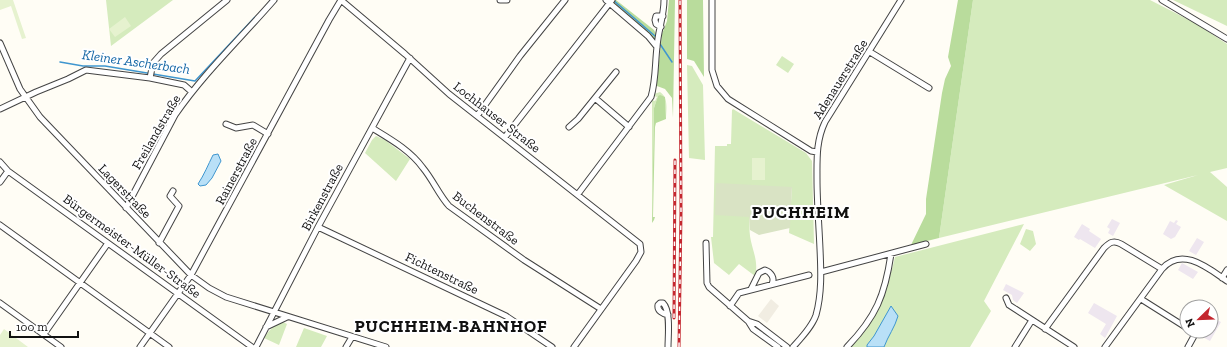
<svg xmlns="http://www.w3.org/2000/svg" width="1227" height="347" viewBox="0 0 1227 347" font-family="'Zilla Slab',serif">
  <rect width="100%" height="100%" fill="#fffdf5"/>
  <path fill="#eee6ef" d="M1112 219 1120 223 1113 236 1108 233 1110 229 1107 227Z
    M1176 220 1178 221 1176 224 1181 227 1175 237 1171 239 1163 234 1170 221 1174 223Z
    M1082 224 1090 229 1089 231 1101 239 1095 248 1080 239 1079 240 1074 237Z
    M1197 238 1204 242 1196 255 1189 251Z
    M1182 263 1198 272 1193 279 1178 270Z
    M1006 284 1024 293 1017 303 1013 300 1012 295 1003 290Z
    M1094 303 1117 316 1105 338 1100 334 1106 324 1088 313Z
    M1211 317 1221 322 1210 341 1199 335 1202 331H1211Z"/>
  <path fill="#d5ebbd" d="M106 0H173L111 46Z
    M973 0H1150L1195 23 1227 44V168L1210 172 1227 187V221L1164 185 1198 175 939 238Z
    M1173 0H1227V26Z
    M782 56 794 64 788 73 776 65Z
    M687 65 692 66 703 85 705 160 689 158Z
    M660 92C669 98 666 110 666 119L665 98 658 96 654 108 652 223V100L655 101 657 97 654 96V94Z
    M733 109 806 153 812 161 814 244 789 233 792 187 749 217C750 223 749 230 750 236 752 250 759 261 755 276L739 264 729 275 714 263 711 237H713L715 146H727V144H731L732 110Z
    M376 136 385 140 410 159 396 181 365 153 372 140Z
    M1024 224 984 301 991 311 970 347H850C878 318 886 295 895 257Z
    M1026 229 1033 231 1036 244 1030 251 1020 244Z
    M283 322 287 324 279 345 264 338C269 330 274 325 283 322Z
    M304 328 327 336 321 347H296Z"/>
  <path fill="#b9dc9c" d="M614 0H616L654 30 656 34 654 41 612 3Z
    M669 0H675L673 118 672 98 665 89 657 86V80L662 34 667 21Z
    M687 0H703L704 77 694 61 687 59Z
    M958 0H973L939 238 911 245 926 214V199L942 93 945 79 951 66 948 57Z
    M660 95 665 97 666 119 656 123 655 127 653 217H655L654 220 652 223 654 108 658 96Z"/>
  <path fill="#d9e3c4" d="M716 183 792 187 790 228 759 235 750 230 749 217 715 215Z"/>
  <path fill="#e6f2cf" d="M0 0H13L26 38 22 39 11 6 0 10Z
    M125 17 131 26 115 37 109 29Z
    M752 158H765V180H752Z
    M4 329 28 347H0V335Z"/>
  <path fill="#f1ede2" d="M771 299 779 306 767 323 758 316Z"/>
  <path fill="#b9e0f7" stroke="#3f96cf" d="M218 154 221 161 212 178 206 185 200 186 198 184C204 175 208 165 213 155Z
    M891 306 898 316C895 327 888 336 884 347H867V345L874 336Z"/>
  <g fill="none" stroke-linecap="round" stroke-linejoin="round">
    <path stroke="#3f96cf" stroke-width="1.5" d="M613 0 655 36
      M660 44 672 62
      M60 62 83 66H105L195 81 255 17"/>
    <g stroke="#444" stroke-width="7">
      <path id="minor" d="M341 0 405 54 449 94 640 244 641 252 636 261 574 347
        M500 0H507
        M606 0 648 36 657 47
        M712 0V70L717 86 728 99 811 151 817 152
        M1162 0 1227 39
        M661 27 656 24 655 20 656 16H663
        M0 43 20 89 40 117 191 275 209 288 226 297 386 347
        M870 52 929 88
        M150 78 153 63 161 54 227 0
        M595 98 629 127
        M0 109 36 92 68 79 86 70 150 78 184 85 192 92
        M477 116 520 56 565 0
        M226 124 236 128 253 125 268 134
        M569 127 578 119 616 72
        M372 128C390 139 410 150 423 168 433 180 439 195 449 206L524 260 601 309
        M505 137 612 0
        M0 162 8 171 252 347
        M0 182 8 171
        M578 194 651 97C656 80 655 63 657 47 658 31 664 16 664 0
        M126 208 175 115C204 73 241 38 274 0
        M0 225 169 347
        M318 227 506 316 552 347
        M159 243 179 206 170 196 173 191
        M706 243 707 283 709 287 748 321 753 329 778 347
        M821 272 926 244
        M1222 278 1227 270
        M751 289 759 273 765 270C771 272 775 278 772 284
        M1006 298 1009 305 1074 347
        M1141 299 1187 328
        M0 303 61 347
        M730 306 739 293 809 275
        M748 321 757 324 787 347
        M266 327 287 317
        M1045 329 1104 248C1110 242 1114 240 1121 244L1162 269
        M44 334 108 243
        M140 347 191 275 329 20 341 0
        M256 347 318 227 410 58
        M346 347 352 337
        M668 347C668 336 671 311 663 303H660L658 305C657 311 663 314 668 315
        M793 347C801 338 812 327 816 315 822 294 821 270 820 249 819 225 817 202 817 179 817 159 816 141 825 122L901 0
        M847 347C876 317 885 295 891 254
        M1015 347 1032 320
        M1105 347 1162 269C1182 246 1208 268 1227 281
        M1188 347 1194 336 1192 331"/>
    </g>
    <use href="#minor" stroke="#fff" stroke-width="5"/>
    <g stroke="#c4262e" stroke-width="3">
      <path id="rail" d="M674 318 675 160
        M679 347 681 212 680 0"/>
    </g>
    <use href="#rail" stroke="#fff" stroke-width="1.5" stroke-dasharray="4.5" stroke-linecap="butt"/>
  </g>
  <g text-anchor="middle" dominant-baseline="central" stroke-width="4" stroke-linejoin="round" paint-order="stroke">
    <g font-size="13" fill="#111" stroke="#fff">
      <text transform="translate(840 79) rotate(-58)">Adenauerstraße</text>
      <text transform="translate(497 117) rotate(38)">Lochhauser Straße</text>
      <text transform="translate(156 132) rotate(-60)">Freilandstraße</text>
      <text transform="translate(236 171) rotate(-62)">Rainerstraße</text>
      <text transform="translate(125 191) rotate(46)">Lagerstraße</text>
      <text transform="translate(322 197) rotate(-62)">Birkenstraße</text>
      <text transform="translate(486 218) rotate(37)">Buchenstraße</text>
      <text transform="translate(132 246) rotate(36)">Bürgermeister-Müller-Straße</text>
      <text transform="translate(442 273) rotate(26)">Fichtenstraße</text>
    </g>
    <g font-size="14" font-style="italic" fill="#1768a6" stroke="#fff">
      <text transform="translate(136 62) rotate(8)">Kleiner Ascherbach</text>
    </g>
    <g font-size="17" font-weight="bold" letter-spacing="1" fill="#111" stroke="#fff">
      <text x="801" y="212">PUCHHEIM</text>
      <text x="451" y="326">PUCHHEIM-BAHNHOF</text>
    </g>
  </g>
  <g transform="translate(1199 319) rotate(247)"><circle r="19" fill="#ffffff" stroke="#a0a0a0"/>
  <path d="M0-3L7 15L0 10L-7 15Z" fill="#c4262e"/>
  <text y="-6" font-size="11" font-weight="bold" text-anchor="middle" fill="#111111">N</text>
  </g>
  <path d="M10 331v6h68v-6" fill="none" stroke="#111111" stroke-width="2"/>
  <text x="16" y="331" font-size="12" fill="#111111" stroke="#ffffff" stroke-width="3" paint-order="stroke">100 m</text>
</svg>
